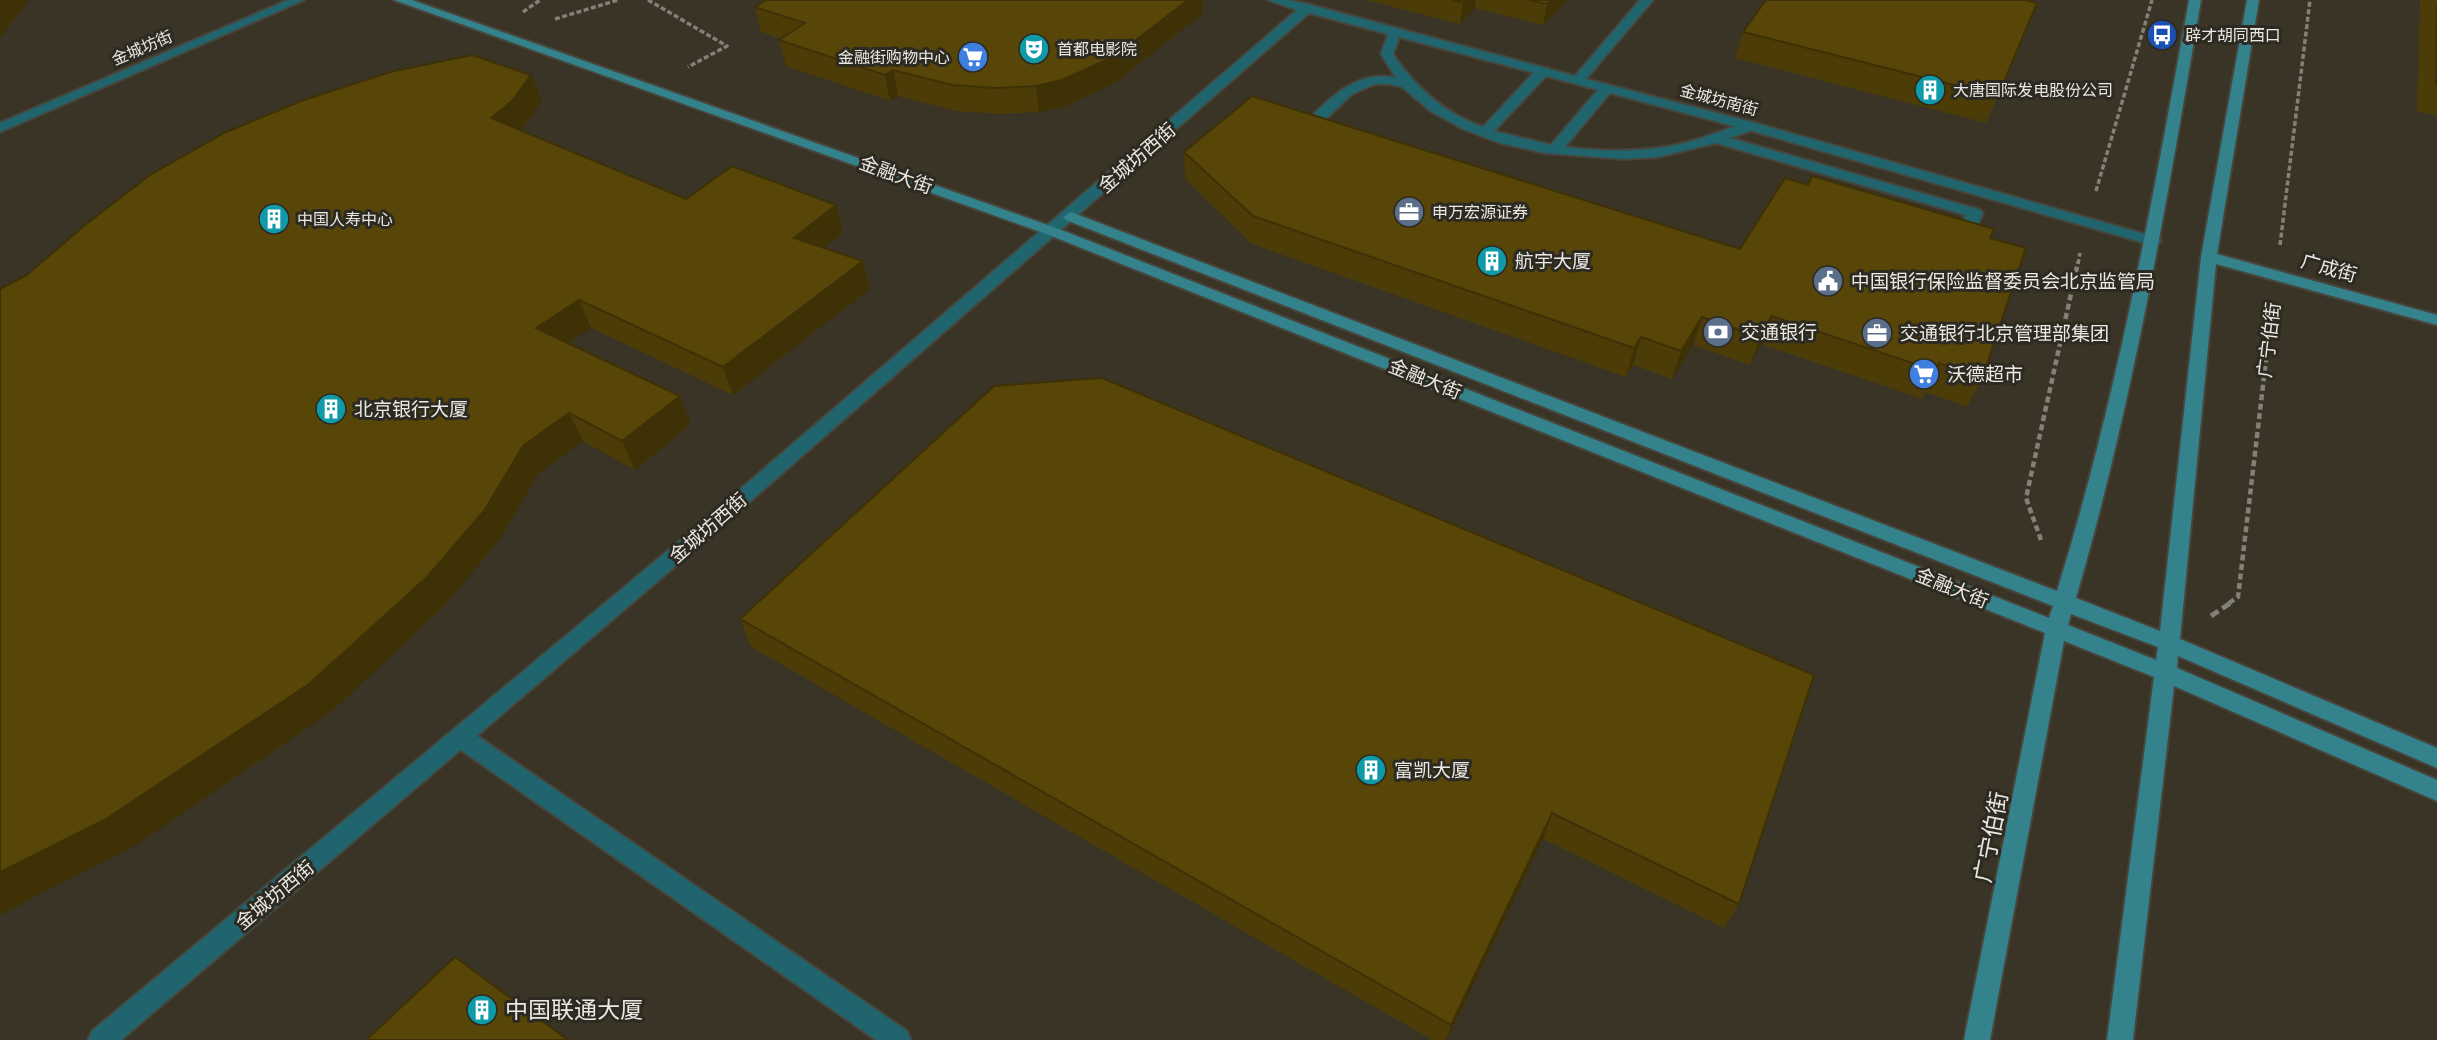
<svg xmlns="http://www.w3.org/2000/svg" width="2437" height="1040" viewBox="0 0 2437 1040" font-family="Arial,'Noto Sans SC',sans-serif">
  <rect width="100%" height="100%" fill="#2d2a21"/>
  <path fill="#393425" d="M0 0H2437V1040H0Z"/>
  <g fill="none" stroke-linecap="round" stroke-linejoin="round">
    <g stroke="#47453c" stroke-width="4">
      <path id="minor" d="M1395 28 1401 32 1393 54C1416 88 1444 113 1483 127L1538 68H1548V74L1494 131 1551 145 1602 85 1607 84 1614 88 1565 147C1606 152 1648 153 1688 142 1709 137 1729 127 1750 122L1755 123V129L1730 138 1980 210 1983 213 1969 244 1961 249 1953 244 1966 215 1716 143 1658 157 1624 159 1545 153 1500 143 1463 129 1429 110 1402 87 1389 84H1375L1352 94 1307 137H1297V131C1323 105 1354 68 1396 78L1381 54 1389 32Z
        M462 729 470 731 907 1031 911 1040H876L454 745 451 738 454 731Z"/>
    </g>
    <g stroke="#47453c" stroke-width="4">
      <path id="tertiary" d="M288 0H304L0 132V123Z
        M1268 0H1288L1307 4 1575 76 1640 0H1653L1586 79 1755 123 2158 238 2161 241 2158 244H2148L1745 129 1309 13 714 533 121 1040H88L92 1031 701 523 1297 10Z"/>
    </g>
    <g stroke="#47453c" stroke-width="4">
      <path id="secondary" d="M394 0H412L1059 229 2049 618 2053 606 1066 220 1063 217 1071 212 1076 214 2057 591C2117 398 2153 199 2189 0H2201C2167 201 2133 402 2076 598L2160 631 2201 257 2247 0H2259L2217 254 2437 315V325L2216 264 2180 639 2437 748V768L2178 656 2177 668 2437 780V801L2174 686 2133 1040H2107L2154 677 2064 641 1990 1040H1964L2045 633 1049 235ZM2071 614 2158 647 2156 660 2068 625Z"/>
    </g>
    <path stroke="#828078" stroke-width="3.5" stroke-dasharray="5 2.5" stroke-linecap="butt" d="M648 0 727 46 688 67
      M523 12 540 0
      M555 19 618 0
      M2096 191 2152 0
      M2280 245 2310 0
      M2078 264 2080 253"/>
    <path stroke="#828078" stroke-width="4.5" stroke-dasharray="6 3.5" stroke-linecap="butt" d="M2041 540 2026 498 2078 262
      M2229 603 2238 597 2272 309"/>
    <path stroke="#828078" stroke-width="5" stroke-dasharray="9 4.5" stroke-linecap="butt" d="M2211 616 2232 602"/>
    <use href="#minor" fill="#20656d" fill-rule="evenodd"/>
    <use href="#tertiary" fill="#20656d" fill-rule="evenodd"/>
    <use href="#secondary" fill="#33828c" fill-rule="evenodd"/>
  </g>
  <path fill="#4c3c08" d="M762 0H1203V13L1116 82 1065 107 1039 112 1000 114 956 111 898 96 890 101 786 66 779 40 781 39 761 32 755 7 762 2Z
    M1366 0H1567L1543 25 1475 8 1460 24Z
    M2420 0H2437V116L2417 111Z
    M1743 32 1998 96 1986 123 1735 58Z
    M542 101 523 128 520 130 686 199 836 205 843 233 824 248 863 261 870 289 733 395 591 328 569 343 691 424 635 470 583 441 538 474 500 539 445 605 332 711 136 845 27 275Z
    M1184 152 1740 249 1990 238 1982 379 1967 407 1925 392 1922 399 1761 344 1750 365 1693 345 1672 379 1633 365 1626 377 1252 244 1185 179Z
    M994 386 1739 904 1724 928 1543 839 1447 1040H1432L751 647 740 619Z"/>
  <path fill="#3e3106" d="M0 0H29L0 38Z
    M1188 0H1203V13L1116 82 1065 107 1039 112 1036 86Z
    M1465 0H1476L1475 8 1460 24 1463 3Z
    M1551 0H1567L1543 25 1547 4Z
    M893 70 898 96 890 101 885 75Z
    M531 75 542 101 523 128 503 145 491 118Z
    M836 205 843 233 802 266 794 238Z
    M863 261 870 289 733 395 723 367Z
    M579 300 591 328 550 356 536 328Z
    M1772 316 1761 344 1750 365 1760 337Z
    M1702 317 1693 345 1672 379 1681 351Z
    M1641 337 1633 365 1626 377 1634 348Z
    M680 396 691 424 635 470 622 441Z
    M569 413 583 441 538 474 500 539 445 605 332 711 136 845 0 915V872L523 446Z
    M1552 813 1543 839 1447 1040H1446L1451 1025Z"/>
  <path fill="#584609" stroke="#3e3106" stroke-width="2" d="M766 0H1188L1115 56 1062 80 1036 86 996 88 952 85 893 70 885 75 779 40 805 23 755 7Z
    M1452 0H1465L1463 3Z
    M1529 0H1551L1547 4Z
    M1766 0H2025L2037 3 1998 96 1743 32Z
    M2437 4V85H2436Z
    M472 55 531 75 512 101 491 118 686 199 732 166 836 205 794 238 863 261 723 367 579 300 536 328 680 396 622 441 569 413 523 446 484 511 427 577 309 684 106 819 0 872V289L27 275 85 225 150 175 224 133 301 101 390 72Z
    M1252 96 1740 249 1785 178 1808 185 1812 176 1994 229 1990 238 2026 248 1982 379 1939 363 1936 371 1772 316 1760 337 1702 317 1681 351 1641 337 1634 348 1253 216 1184 152Z
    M1102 378 1814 675 1739 904 1552 813 1451 1025 740 619 994 386Z
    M455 957 568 1040H366Z"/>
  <defs>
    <g id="bus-disc" transform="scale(1.575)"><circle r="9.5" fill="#1a4fb4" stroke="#2d2a21"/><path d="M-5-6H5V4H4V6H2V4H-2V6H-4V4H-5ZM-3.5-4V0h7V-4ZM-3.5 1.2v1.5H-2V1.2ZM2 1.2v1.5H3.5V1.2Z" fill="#fff"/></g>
    <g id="theatre-disc" transform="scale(1.575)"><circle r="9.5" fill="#0f9aa8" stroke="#2d2a21"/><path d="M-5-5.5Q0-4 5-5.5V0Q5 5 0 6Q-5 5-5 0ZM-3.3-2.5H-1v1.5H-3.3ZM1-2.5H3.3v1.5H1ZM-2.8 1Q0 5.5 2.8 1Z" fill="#fff"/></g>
    <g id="supermarket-disc" transform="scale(1.575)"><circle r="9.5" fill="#3f7fe0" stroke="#2d2a21"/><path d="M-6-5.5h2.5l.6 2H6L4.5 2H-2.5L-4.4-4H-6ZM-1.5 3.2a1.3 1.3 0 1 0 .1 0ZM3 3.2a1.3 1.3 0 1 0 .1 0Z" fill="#fff"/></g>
    <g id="building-disc" transform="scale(1.575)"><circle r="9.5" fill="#0f9aa8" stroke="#2d2a21"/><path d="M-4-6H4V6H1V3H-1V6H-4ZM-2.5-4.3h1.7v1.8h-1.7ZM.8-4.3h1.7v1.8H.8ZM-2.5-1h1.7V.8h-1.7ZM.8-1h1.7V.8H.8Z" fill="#fff"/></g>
    <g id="office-disc" transform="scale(1.575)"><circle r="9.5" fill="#5c6f8a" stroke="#2d2a21"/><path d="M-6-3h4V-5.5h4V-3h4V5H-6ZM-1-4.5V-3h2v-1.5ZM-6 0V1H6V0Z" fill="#fff"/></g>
    <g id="civic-disc" transform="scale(1.575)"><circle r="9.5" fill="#5c6f8a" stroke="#2d2a21"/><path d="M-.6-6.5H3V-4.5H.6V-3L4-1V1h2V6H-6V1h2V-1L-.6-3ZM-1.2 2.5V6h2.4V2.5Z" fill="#fff"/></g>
    <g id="bank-disc" transform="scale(1.575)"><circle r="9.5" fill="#5c6f8a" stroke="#2d2a21"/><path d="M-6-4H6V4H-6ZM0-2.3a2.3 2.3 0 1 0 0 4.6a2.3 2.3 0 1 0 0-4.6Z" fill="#fff"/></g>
  </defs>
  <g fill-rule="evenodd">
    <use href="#bus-disc" x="2162" y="35"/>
    <use href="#theatre-disc" x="1034" y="49"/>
    <use href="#supermarket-disc" x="973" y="57"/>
    <use href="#building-disc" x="1930" y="90"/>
    <use href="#office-disc" x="1409" y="212"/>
    <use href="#building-disc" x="274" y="219"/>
    <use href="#building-disc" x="1492" y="261"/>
    <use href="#civic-disc" x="1828" y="281"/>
    <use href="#bank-disc" x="1718" y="332"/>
    <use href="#office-disc" x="1877" y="333"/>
    <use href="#supermarket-disc" x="1924" y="374"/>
    <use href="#building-disc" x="331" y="409"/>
    <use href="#building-disc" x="1371" y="770"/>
    <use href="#building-disc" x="482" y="1010"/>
  </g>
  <g text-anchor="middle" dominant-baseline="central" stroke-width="6" stroke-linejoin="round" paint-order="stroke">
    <g font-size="16" fill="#eae8e3" stroke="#2d2a21" text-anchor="start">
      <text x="2185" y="35">辟才胡同西口</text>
      <text x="1057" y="49">首都电影院</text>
      <text x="950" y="57" text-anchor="end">金融街购物中心</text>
      <text x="1953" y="90">大唐国际发电股份公司</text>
      <text x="1432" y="212">申万宏源证券</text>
      <text x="297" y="219">中国人寿中心</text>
    </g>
    <g font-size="16" fill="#eae8e3" stroke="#2d2a21">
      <text transform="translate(142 48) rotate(-23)">金城坊街</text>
      <text transform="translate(1719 100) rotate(15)">金城坊南街</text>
    </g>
    <g font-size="19" fill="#eae8e3" stroke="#2d2a21">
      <text transform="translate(1137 158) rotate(-41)">金城坊西街</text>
      <text transform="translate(896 175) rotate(20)">金融大街</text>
      <text transform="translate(2329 268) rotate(16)">广成街</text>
      <text transform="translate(2269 340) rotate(-83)">广宁伯街</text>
      <text transform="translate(1425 379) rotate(22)">金融大街</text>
      <text transform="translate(708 528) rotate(-41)">金城坊西街</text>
      <text transform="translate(1952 588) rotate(22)">金融大街</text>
      <text transform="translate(275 895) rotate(-40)">金城坊西街</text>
    </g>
    <g font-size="19" fill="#eae8e3" stroke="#2d2a21" text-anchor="start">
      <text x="1515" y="261">航宇大厦</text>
      <text x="1851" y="281">中国银行保险监督委员会北京监管局</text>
      <text x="1741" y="332">交通银行</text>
      <text x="1900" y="333">交通银行北京管理部集团</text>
      <text x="1947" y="374">沃德超市</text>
      <text x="354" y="409">北京银行大厦</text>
      <text x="1394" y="770">富凯大厦</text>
    </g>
    <g font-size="23" fill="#eae8e3" stroke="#2d2a21">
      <text transform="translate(1991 837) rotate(-79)">广宁伯街</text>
    </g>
    <g font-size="23" fill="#eae8e3" stroke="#2d2a21" text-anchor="start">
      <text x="505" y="1010">中国联通大厦</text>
    </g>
  </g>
</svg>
